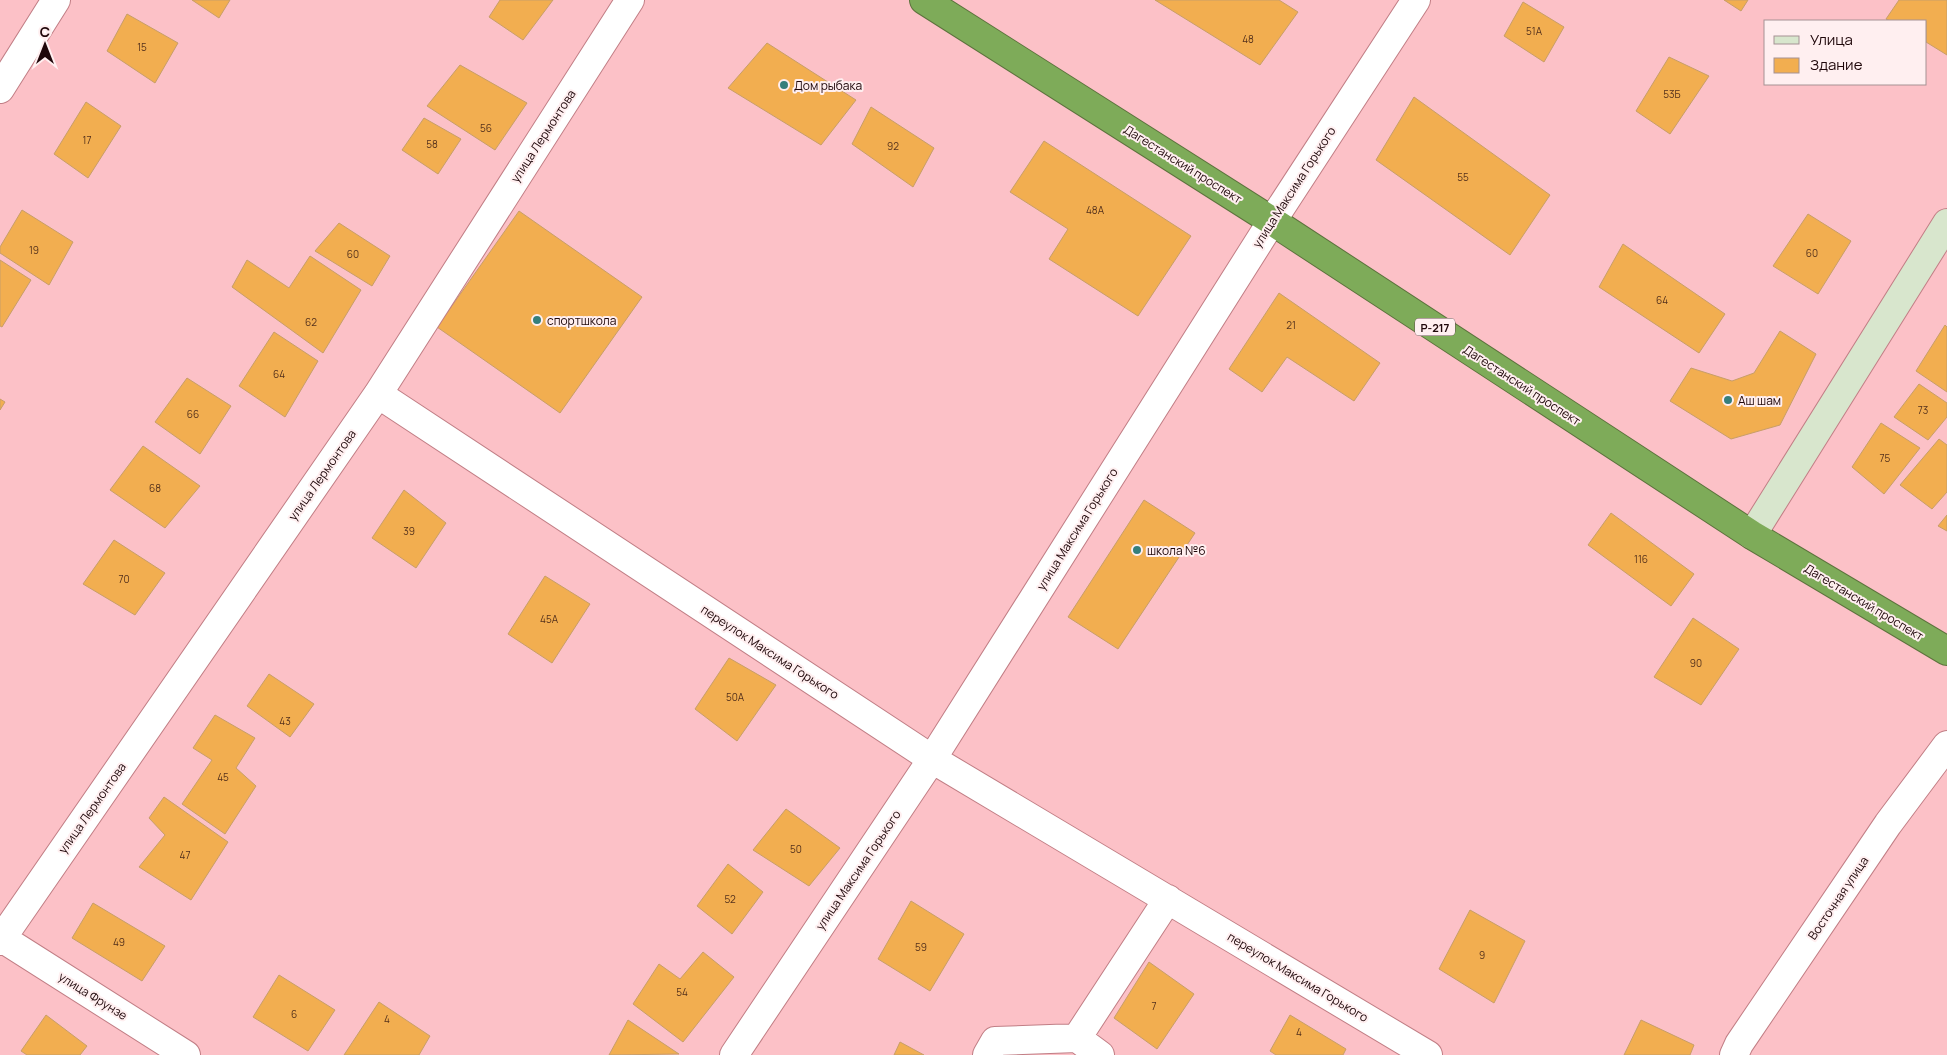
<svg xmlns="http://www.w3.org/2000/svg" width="1947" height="1055" viewBox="0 0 1947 1055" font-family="Manrope,sans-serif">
  <rect width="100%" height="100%" fill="#fcc1c7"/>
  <path fill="#f2ae50" stroke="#c79e69" d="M192 0H230L219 18Z
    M500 0H553L523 40 489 17Z
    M1155 0H1279L1298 12 1260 65Z
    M1724 0H1748L1741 11Z
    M1899 0H1947V55L1926 42V21H1890L1886 19Z
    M1523 2 1564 27 1544 62 1504 36Z
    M127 14 178 43 155 83 107 51Z
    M767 43 856 100 821 145 728 88Z
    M1669 57 1709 76 1670 134 1636 111Z
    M460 65 527 103 495 150 427 106Z
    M1414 97 1550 195 1510 255 1376 160Z
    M86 102 121 126 88 178 54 154Z
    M871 107 934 148 913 187 852 144Z
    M424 118 461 139 438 174 402 150Z
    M1044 141 1191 236 1138 316 1049 259 1068 229 1010 192Z
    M22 210 73 242 49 285 0 253V247Z
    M519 211 642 297 560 413 437 327Z
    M1808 214 1851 241 1818 294 1773 266Z
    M339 223 390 256 372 286 315 251Z
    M1623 244 1725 314 1699 353 1599 287Z
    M310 256 361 290 323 353 232 287 247 260 289 288Z
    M0 260 31 280 2 327 0 326Z
    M1279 293 1380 363 1354 401 1287 357 1262 392 1229 369Z
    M1945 325 1947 327V392L1916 371Z
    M1780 331 1816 354 1780 425 1731 439 1670 401 1691 368 1732 381 1754 373Z
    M274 332 318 361 285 417 239 386Z
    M187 378 231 406 200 454 155 422Z
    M1919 384 1947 403V417L1928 440 1894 417Z
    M0 399 5 402 0 410Z
    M1881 423 1920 448 1884 494 1852 467Z
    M1939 439 1947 445V492L1932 509 1900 485Z
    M143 446 200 486 165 528 110 490Z
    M404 490 446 523 416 568 372 538Z
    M1144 500 1195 533 1118 649 1068 617Z
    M1611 513 1694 574 1671 606 1588 545Z
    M1947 515V531L1938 526Z
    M114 540 165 573 135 615 83 584Z
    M545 576 590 604 552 663 508 634Z
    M1693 618 1739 649 1701 705 1654 677Z
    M729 658 776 685 737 741 695 709Z
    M269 674 314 704 290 737 247 706Z
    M215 715 255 738 236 768 256 786 225 834 182 804 212 760 193 748Z
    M164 797 228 842 191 900 139 867 165 835 149 818Z
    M786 809 840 848 809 886 753 850Z
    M728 864 763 892 732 934 697 906Z
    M911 901 964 934 930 991 878 959Z
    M93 903 165 946 142 981 72 938Z
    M1470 910 1525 941 1494 1003 1439 969Z
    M703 952 734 977 683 1042 633 1004 659 964 680 979Z
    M1149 962 1194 994 1157 1049 1114 1018Z
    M279 975 335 1010 308 1051 253 1017Z
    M379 1002 430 1036 419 1055H344Z
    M46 1015 87 1046 80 1055H27L21 1051Z
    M1290 1015 1346 1049 1343 1055H1276L1270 1051Z
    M628 1020 679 1054 609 1055Z
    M1641 1020 1694 1045 1690 1055H1624Z
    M900 1042 924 1055H894Z"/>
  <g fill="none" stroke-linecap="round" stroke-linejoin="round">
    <g stroke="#c17e85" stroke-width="30">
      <path id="street" d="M0 89 56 0
        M378 394 932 759 1428 1055
        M0 937 186 1055
        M0 941 378 394 630 0
        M1077 1038 1168 899
        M734 1055 932 759 1272 221 1416 0
        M987 1055 995 1041 1077 1038 1100 1055
        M1734 1055 1739 1044 1888 824 1947 745"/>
    </g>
    <g stroke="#c17e85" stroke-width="30">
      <path id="secondary" d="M1752 535 1947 223"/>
    </g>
    <g stroke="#5d723d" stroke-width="30">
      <path id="highway" d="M924 0 1272 221 1752 535 1947 651"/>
    </g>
    <use href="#street" stroke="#fff" stroke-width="28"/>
    <use href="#secondary" stroke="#d8e6cd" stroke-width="28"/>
    <use href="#highway" stroke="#7eab59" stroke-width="28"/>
  </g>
  <g fill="#367f7c" stroke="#ffeff0" stroke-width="2">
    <circle cx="784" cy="85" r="5"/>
    <circle cx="537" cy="320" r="5"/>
    <circle cx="1728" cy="400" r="5"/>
    <circle cx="1137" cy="550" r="5"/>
  </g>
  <g text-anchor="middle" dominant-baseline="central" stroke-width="4" stroke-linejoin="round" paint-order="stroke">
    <g font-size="10" fill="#54311c">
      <text x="1534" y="31">51А</text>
      <text x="1248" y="39">48</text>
      <text x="142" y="47">15</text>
      <text x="1672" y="94">53Б</text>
      <text x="486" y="128">56</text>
      <text x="87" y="140">17</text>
      <text x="432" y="144">58</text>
      <text x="893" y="146">92</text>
      <text x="1463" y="177">55</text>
      <text x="1095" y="210">48А</text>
      <text x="34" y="250">19</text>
      <text x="1812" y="253">60</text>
      <text x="353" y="254">60</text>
      <text x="1662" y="300">64</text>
      <text x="311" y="322">62</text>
      <text x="1291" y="325">21</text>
      <text x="279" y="374">64</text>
      <text x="1923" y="410">73</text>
      <text x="193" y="414">66</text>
      <text x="1885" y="458">75</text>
      <text x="155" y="488">68</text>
      <text x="409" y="531">39</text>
      <text x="1641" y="559">116</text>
      <text x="124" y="579">70</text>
      <text x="549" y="619">45А</text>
      <text x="1696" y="663">90</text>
      <text x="735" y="697">50А</text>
      <text x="285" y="721">43</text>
      <text x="223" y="777">45</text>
      <text x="796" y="849">50</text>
      <text x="185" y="855">47</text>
      <text x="730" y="899">52</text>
      <text x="119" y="942">49</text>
      <text x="921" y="947">59</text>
      <text x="1482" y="955">9</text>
      <text x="682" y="992">54</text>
      <text x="1154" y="1006">7</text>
      <text x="294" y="1014">6</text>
      <text x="387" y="1019">4</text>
      <text x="1299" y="1032">4</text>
    </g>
    <rect fill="#ffeff0" stroke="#624d4f" stroke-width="1" x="1415" y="318.5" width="40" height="17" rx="4"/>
    <g font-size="11" font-weight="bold" fill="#1f070a">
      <text x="1435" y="327">Р-217</text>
    </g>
    <g font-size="12" fill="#1f070a" stroke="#ffeff0" text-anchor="start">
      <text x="794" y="85">Дом рыбака</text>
      <text x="547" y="320">спортшкола</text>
      <text x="1738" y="400">Аш шам</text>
      <text x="1147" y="550">школа №6</text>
    </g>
    <g font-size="12" fill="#1f070a" stroke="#ffeff0">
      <text transform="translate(543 136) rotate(-57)">улица Лермонтова</text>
      <text transform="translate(1183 164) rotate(32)">Дагестанский проспект</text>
      <text transform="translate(1294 187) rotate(-57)">улица Максима Горького</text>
      <text transform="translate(1522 385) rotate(33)">Дагестанский проспект</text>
      <text transform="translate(322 475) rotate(-55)">улица Лермонтова</text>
      <text transform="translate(1077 529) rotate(-58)">улица Максима Горького</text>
      <text transform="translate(1864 602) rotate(31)">Дагестанский проспект</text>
      <text transform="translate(770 652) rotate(33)">переулок Максима Горького</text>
      <text transform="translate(92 808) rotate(-55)">улица Лермонтова</text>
      <text transform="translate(858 870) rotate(-56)">улица Максима Горького</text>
      <text transform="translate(1838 898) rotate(-56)">Восточная улица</text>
      <text transform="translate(1298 977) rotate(31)">переулок Максима Горького</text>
      <text transform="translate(93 996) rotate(32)">улица Фрунзе</text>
    </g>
  </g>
  <rect x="1764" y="20" width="162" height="65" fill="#ffeff0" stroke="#a59294"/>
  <rect x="1774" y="36" width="25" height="8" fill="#d8e6cd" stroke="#a59294"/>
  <text x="1810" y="45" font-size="15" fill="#1f070a">Улица</text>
  <rect x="1774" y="58" width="25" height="15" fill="#f2ae50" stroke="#a59294"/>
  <text x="1810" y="70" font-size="15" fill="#1f070a">Здание</text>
  <g transform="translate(45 45)" stroke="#ffeff0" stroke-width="4" paint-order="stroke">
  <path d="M0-4L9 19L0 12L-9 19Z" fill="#1f070a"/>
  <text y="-8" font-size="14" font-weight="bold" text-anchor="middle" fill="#1f070a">С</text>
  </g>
</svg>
